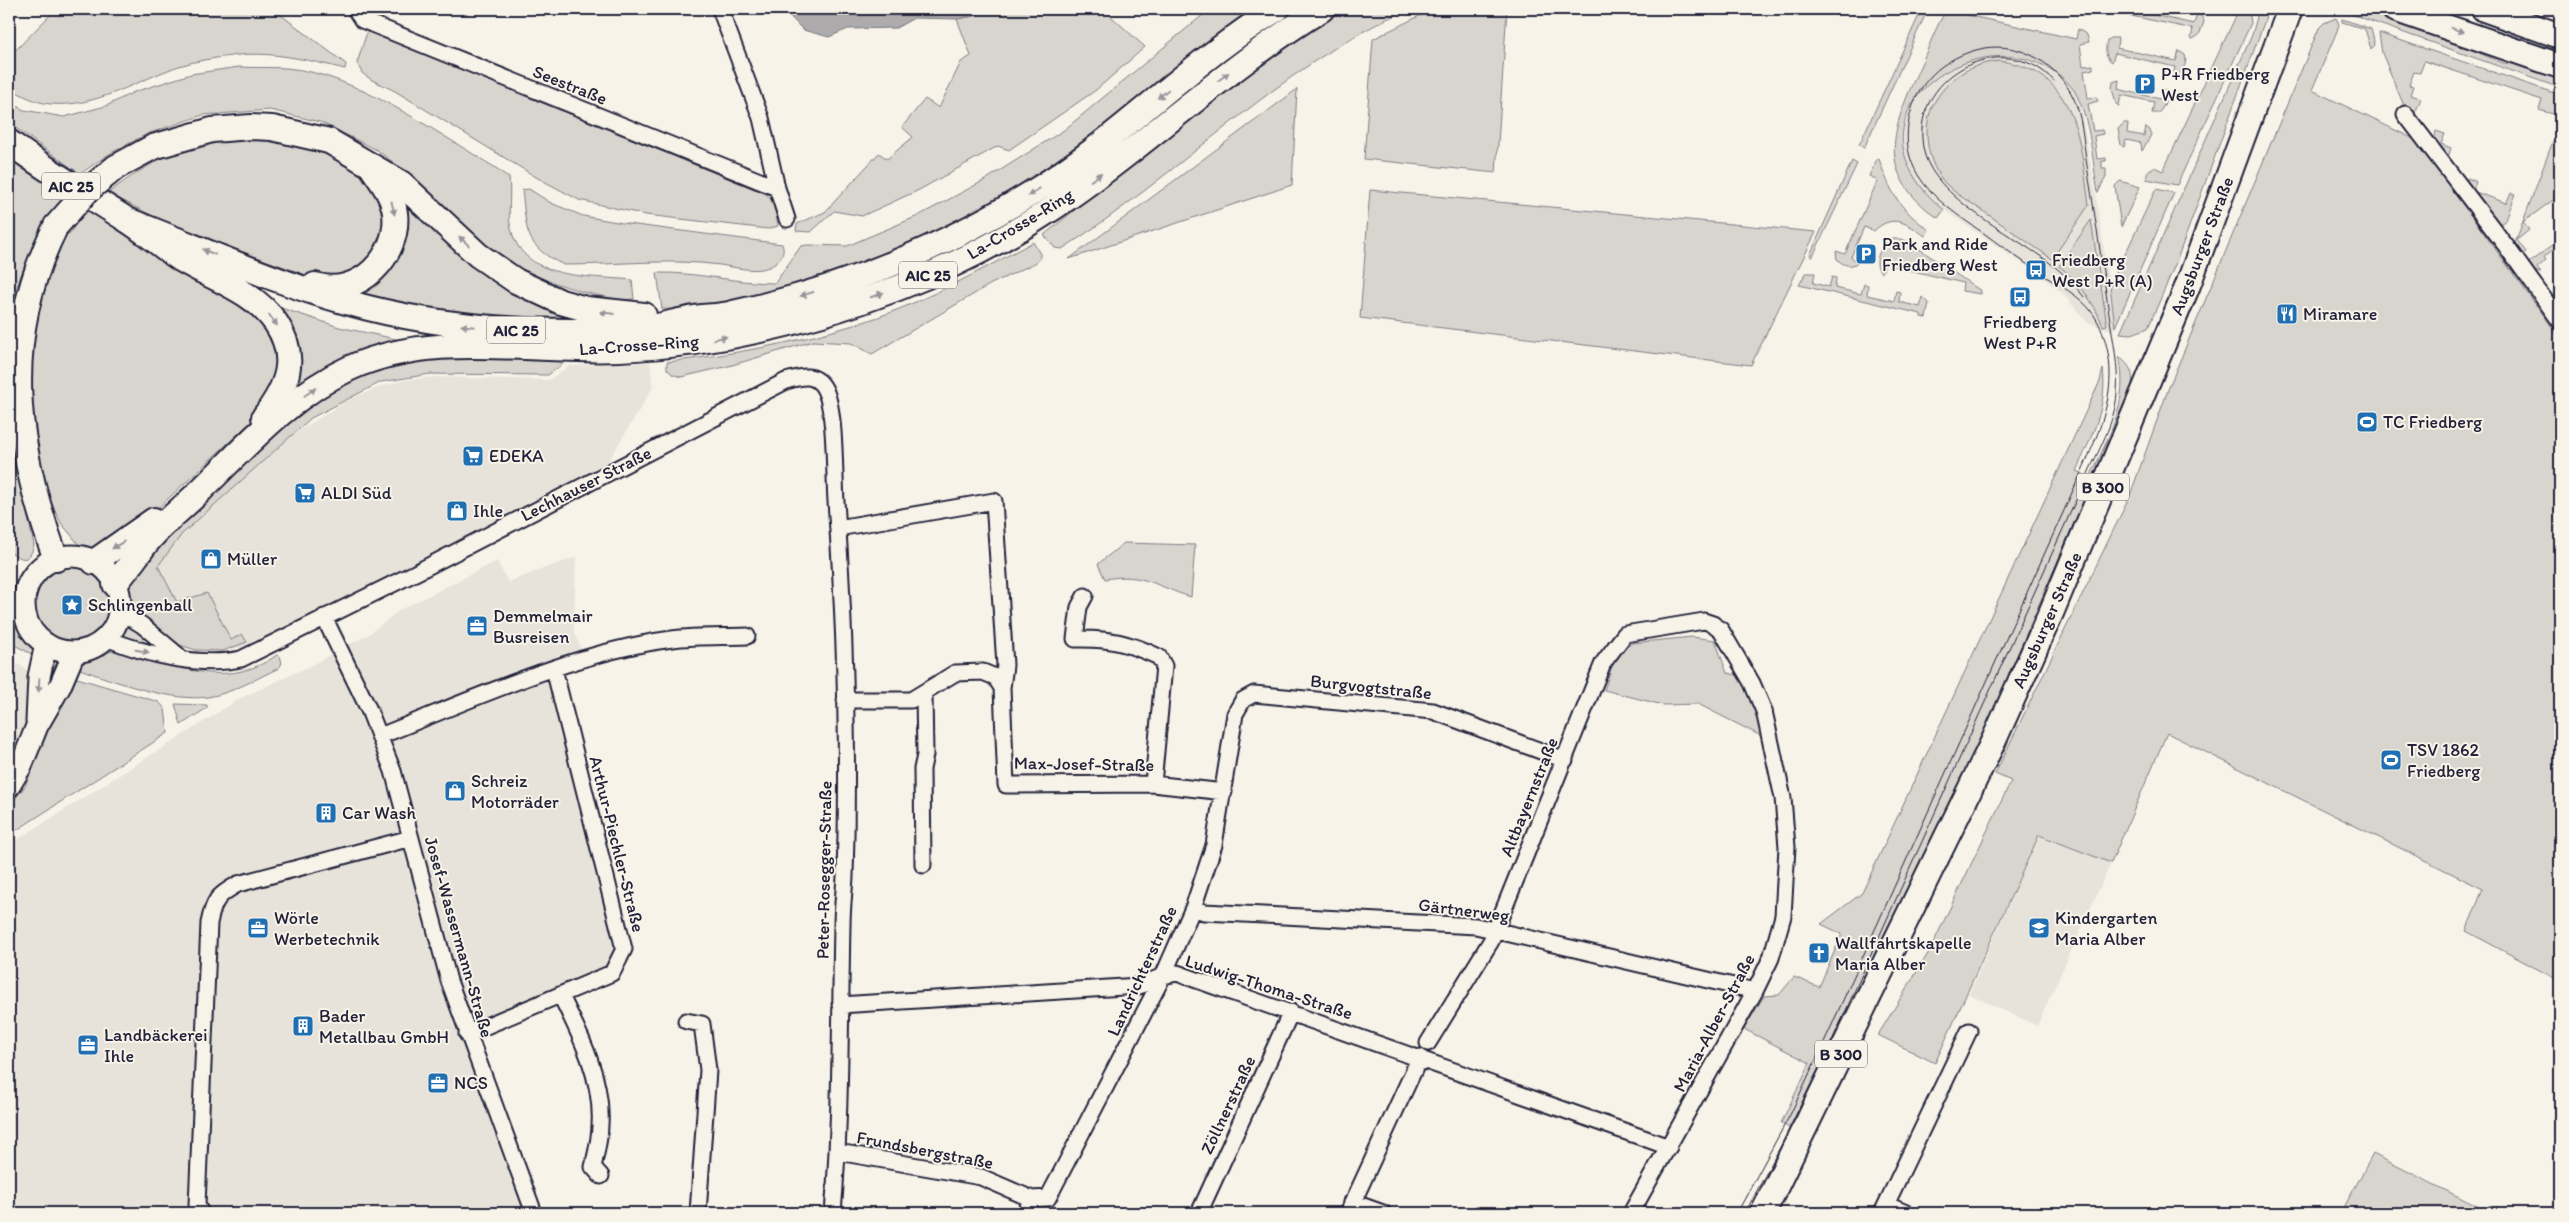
<svg xmlns="http://www.w3.org/2000/svg" width="2569" height="1222" viewBox="0 0 2569 1222" font-family="Itim,sans-serif">
  <rect width="100%" height="100%" fill="#f7f3e8"/>
  <filter id="ink" filterUnits="userSpaceOnUse"><feTurbulence type="fractalNoise" baseFrequency=".02" numOctaves="2"/><feDisplacementMap in="SourceGraphic" scale="10" xChannelSelector="R" yChannelSelector="G"/><feConvolveMatrix kernelMatrix="1 2 1 2 8 2 1 2 1" color-interpolation-filters="sRGB"/></filter>
  <g filter="url(#ink)">
    <path fill="#e7e3db" d="M2000 43 2027 50 2053 65 2074 90 2080 105 2096 195 2115 327 2113 331 2087 322 2063 294 2045 279 1944 210 1926 196 1914 178 1908 164 1904 150V125L1912 96 1919 84 1927 73 1947 57 1971 46Z
      M650 362 653 387 608 462 251 648H221L139 592 152 559 278 444 348 400 380 387 405 380 435 377 549 380 569 366Z
      M576 557 574 631 582 652 553 663 624 947 611 972 473 1022 541 1213H9V845L241 698 310 666 369 634 400 610 497 561 508 582Z
      M9 659 31 672 28 726 9 767Z
      M2039 835 2111 863 2037 1026 1969 994Z"/>
    <path fill="#d8d5cf" stroke="#7d7c85" d="M56 9H273L346 64 345 69C308 60 269 50 231 56 214 58 195 61 179 66 138 80 96 108 51 104 36 103 22 95 9 88V57Z
      M988 9H1103L1145 47 1096 90 1009 150 998 146 919 190 862 216 834 211 811 232 796 231 797 224 825 212 879 153 887 159 913 137 902 127 925 99 939 108 961 62 971 56 957 19 974 16Z
      M1210 9H1258C1103 129 960 252 763 295 730 302 696 311 662 309L657 273C697 272 735 283 775 283L801 246 807 245 847 246 918 216 985 180 1064 130Z
      M1342 9H1408C1278 67 1181 174 1062 249L1055 248 1044 235 1249 68Z
      M1433 9H1507L1496 173 1364 159 1373 39Z
      M1922 9H1928L1864 148 1859 145Z
      M1947 9H1963L1962 14 2076 39 2078 29 2087 35 2089 42 2080 44 2083 66 2093 65V69L2084 71 2088 98 2096 97 2098 101 2088 104 2093 131 2102 130 2103 134 2094 136 2097 159 2106 158V161H2102V168H2106V176L2098 193C2092 160 2091 119 2074 90 2003 0 1821 108 1944 210L1938 218C1874 173 1892 129 1919 69 1928 50 1935 27 1947 9Z
      M2098 9H2126L2194 24 2197 14 2202 17 2204 22 2199 35 2193 39 2191 38 2193 29Z
      M2230 9H2249L2251 23 2177 185 2146 179 2148 171 2154 167 2163 171 2236 16 2227 11Z
      M2255 9H2267L2265 20 2175 265 2148 328 2132 334 2120 333 2252 35 2257 17Z
      M2349 9H2364L2459 40 2479 53 2503 63 2527 65 2560 76V88L2348 13Z
      M2336 18 2339 24 2337 31 2312 90 2416 140 2560 338V981L2466 931 2483 889 2167 733 2111 863 2039 835 1935 1063 1878 1035 1929 952 2011 781 1995 774 2129 498 2169 387 2319 28 2324 23Z
      M2342 19 2371 29 2375 45 2371 49 2365 29 2342 22Z
      M367 32 380 33 413 49 766 194 774 203 778 226 768 229 646 215 579 200 536 177 395 91 372 80 362 73 357 63Z
      M2379 33 2560 95V116L2539 110 2542 100 2424 61 2420 73 2414 72 2409 85 2413 86 2410 95 2421 98 2416 111 2404 106 2382 53Z
      M2111 38H2118L2117 48 2176 61 2179 51 2185 55C2188 63 2182 75 2173 76L2175 67 2115 53 2112 62C2105 58 2105 48 2107 41Z
      M1999 61C2078 70 2080 142 2089 205L2052 259C2029 243 2006 227 1983 211 1967 200 1949 191 1939 175 1925 154 1922 120 1937 98 1952 75 1972 64 1999 61Z
      M239 67C255 68 270 67 286 68 354 73 437 133 496 168L509 178C511 193 508 213 510 224 520 282 587 275 632 280L634 299 620 300 583 292 515 270 449 214 420 183 377 150 320 122 270 110 203 115 147 134 109 154 80 174 9 123V102L24 110 64 117 106 106 134 92 191 74Z
      M2119 80 2118 89 2160 99 2163 90H2165L2169 97 2159 113H2152L2154 102 2121 95 2119 106 2116 104 2112 88 2113 82Z
      M1297 89 1292 185 1069 259 1288 96Z
      M2124 123H2128L2127 133 2144 136 2146 127 2150 130 2151 135 2142 151 2141 143 2126 140 2124 147 2121 145 2118 129Z
      M2436 131 2445 134 2441 144 2451 148 2447 161 2434 142Z
      M237 138 277 140 314 149 347 164 374 183 387 218 383 239 372 260 348 277 320 280 176 228 108 193C137 171 170 151 206 141 215 138 227 139 237 138Z
      M2560 139V195L2523 222 2529 230 2517 240 2526 252 2521 256 2515 243 2553 141Z
      M9 152 68 194C37 230 21 268 9 314Z
      M1877 159H1879C1891 194 1899 208 1929 230L1925 236C1907 223 1892 213 1874 231L1864 227 1851 257 1858 262C1851 268 1842 265 1837 259L1836 251 1845 254 1878 180 1869 176Z
      M1852 161 1857 164 1812 258 1810 255Z
      M2467 178 2476 182 2473 191 2506 203 2511 193 2516 194 2505 221 2497 225 2466 191Z
      M2120 181 2140 187 2121 227 2115 186Z
      M393 183 450 238 609 320 508 318 424 309 347 292 385 268Z
      M529 189 551 203 583 216 628 224 782 244C786 254 779 263 769 267 754 273 735 267 720 265 668 258 616 265 564 265 523 246 527 230 522 190Z
      M2156 189 2174 193 2115 327 2110 286Z
      M1370 190 1816 232 1751 365 1360 318Z
      M87 209 157 256 220 288 271 329 280 369 254 419 143 522 94 550 81 547 61 523 44 486 32 451 28 317 65 231 69 234Z
      M2091 220 2107 325 2103 326C2094 302 2079 282 2059 266Z
      M1891 239H1901L1909 242 1981 291V294L1962 291 1963 283 1885 264 1882 273C1871 265 1880 245 1891 239Z
      M1033 242 1040 254V259L1035 263 991 284 872 354 851 343 813 341 729 366 681 377 672 374 667 369V362C730 355 794 343 854 325 917 306 976 273 1033 242Z
      M2554 244 2556 247 2544 257 2546 260 2537 268 2541 273 2533 271 2527 264Z
      M1806 273H1815L1813 283 1829 287 1832 277 1836 278 1835 288 1861 294 1864 284 1868 285 1867 295 1894 301 1896 291 1900 292 1899 302 1920 307 1923 297 1929 303 1926 318 1921 317V314L1799 285Z
      M269 304 339 327 410 342 285 398Z
      M439 355 569 359 548 375 430 374 381 382 311 418 182 534 158 566 177 602 207 593 231 640 242 634 247 642 223 651 196 650 173 643 149 626 130 606 127 591 134 572 153 543 292 409 361 369Z
      M2119 357C2133 367 2135 378 2130 393L1991 716 1938 834 1794 1131 1781 1123 1810 1063 1744 1029 1764 996 1779 995 1794 977 1819 987 1842 934 1821 924 1862 893 2100 381 2103 369C2108 406 2091 438 2076 471L2090 477C2108 438 2130 401 2119 357Z
      M9 429 34 545C29 564 22 560 9 551Z
      M1124 543 1195 545 1191 597C1156 587 1145 572 1105 579L1098 564Z
      M34 603a38 38 0 1 1 76 0a38 38 0 1 1-76 0Z
      M125 619 161 649 117 636Z
      M9 623C26 628 31 640 35 656L9 642Z
      M1692 637 1715 640 1727 673 1738 675 1757 705 1761 736 1698 704 1663 705 1604 690 1616 655 1632 643Z
      M121 651C176 664 224 692 277 655L280 656 282 663 279 668C257 678 233 693 208 697 170 702 113 681 77 668 84 652 105 652 121 651Z
      M70 676 159 702 165 709 168 733 9 835V807L25 786Z
      M175 704 207 705V708L181 725Z
      M2373 1154 2491 1213H2341Z"/>
    <path fill="#aeabad" stroke="#76747f" d="M783 9H988L974 16 957 19 914 18 896 28 848 29 829 37 803 30Z"/>
    <g fill="none" stroke-linecap="round" stroke-linejoin="round">
      <g stroke="#22223b" stroke-width="19">
        <path id="street" d="M355 9 362 20 367 22 777 188
          M720 9 761 118 777 188 787 219
          M2405 114 2506 246 2560 321
          M838 528 994 501 1005 665 1002 688
          M1085 596 1079 607 1075 639C1109 638 1129 643 1159 657L1164 666 1153 784
          M9 608 24 610
          M119 611 142 625 179 656
          M324 617 369 710 393 771 449 981 534 1213
          M106 638C145 654 199 668 241 659L417 572 786 381C800 377 815 372 824 388 836 409 834 475 836 501 845 626 849 752 845 877 844 893 842 909 842 925 840 1021 841 1117 833 1213
          M845 700H911L955 673 983 672 995 677 1002 688 1006 785 1153 784 1224 792
          M380 736C471 700 574 652 672 639 696 636 722 637 747 636
          M923 865 922 769 925 755 924 694
          M1193 908 1204 912 1476 926 1755 991
          M561 996C581 1036 603 1080 600 1125 600 1139 596 1154 593 1167L601 1176
          M840 1005 1139 986 1163 976 1177 973 1669 1147
          M686 1021 702 1024 708 1070 698 1213
          M467 1034 612 973 624 949 554 669
          M1428 1043 1491 941 1603 663 1625 634 1704 621 1713 624 1721 630 1752 683 1764 711 1783 798 1787 847 1783 916 1771 958 1755 991 1631 1213
          M838 1152 981 1177 1032 1199
          M1352 1202 1383 1213
          M1887 1205 1906 1213
          M201 1213 197 1205 209 923C214 899 218 895 238 884L411 838
          M1025 1213 1032 1199 1048 1198 1163 976 1193 908 1214 845 1235 714 1243 700 1254 694 1433 711 1565 760
          M1199 1213 1291 1012
          M1348 1213 1420 1057
          M1882 1213 1969 1031"/>
      </g>
      <g stroke="#22223b" stroke-width="25">
        <path id="secondary" d="M24 604a48 48 0 1 1 96 0a48 48 0 1 1-96 0Z
          M37 721 39 677 46 644
          M9 786 21 766 37 726 60 686 74 653"/>
      </g>
      <g stroke="#22223b" stroke-width="28">
        <path id="primary" d="M2394 9 2560 66
          M2484 9 2560 36
          M9 142C47 171 87 194 127 220 146 232 163 248 182 260 214 279 254 291 276 323 299 358 287 387 264 417
          M116 167 153 147 212 130 251 127 272 128 329 141 401 183 478 255 516 281 561 302 586 309 644 315
          M127 220C200 248 271 281 346 302 419 323 494 331 570 331 597 331 625 331 652 327 665 325 677 321 689 319 703 316 718 317 733 313 838 290 938 251 1030 194 1118 140 1189 63 1277 9
          M315 285C358 299 400 256 395 213 393 196 382 182 373 169
          M56 559C14 445 0 337 56 226
          M94 562 154 520
          M115 584C126 571 135 558 145 545 160 525 182 509 200 491 246 446 291 395 350 368 435 330 530 353 620 349 715 345 810 322 898 288 952 267 1005 240 1053 208 1146 146 1226 67 1322 9
          M1763 1213 1994 740 2051 613 2188 285 2290 9"/>
      </g>
      <use href="#street" stroke="#f7f3e8" stroke-width="15"/>
      <use href="#secondary" stroke="#f7f3e8" stroke-width="21"/>
      <use href="#primary" stroke="#f7f3e8" stroke-width="24"/>
      <path stroke="#22223b" stroke-width="1" d="M2054 81C2003 25 1906 78 1924 152 1937 203 2023 238 2061 272 2070 279 2077 288 2084 297
        M1737 1213 1791 1113 1831 1027 2080 475C2103 424 2124 378 2098 322 2087 300 2066 289 2046 277 2025 263 2005 249 1985 234 1939 203 1892 172 1912 108 1922 77 1947 58 1976 50 2014 39 2053 60 2071 93 2083 114 2083 143 2087 166 2095 215 2102 264 2109 314 2113 340 2119 367 2117 393 2115 423 2098 451 2086 478L1837 1030 1797 1116 1745 1213"/>
      <g stroke="#22223b" stroke-width="28" stroke-linecap="butt">
        <path id="primary-bridge" d="M56 226 88 190 116 167"/>
      </g>
      <use href="#primary-bridge" stroke="#f7f3e8" stroke-width="24"/>
    </g>
    <defs><path id="oneway-solid" d="M-6-.8H1V-3.2L6.5 0L1 3.2V.8H-6Z" transform="scale(1.25)"/></defs>
    <g fill="#97959a">
      <use href="#oneway-solid" transform="translate(2457 30) rotate(19)"/>
      <use href="#oneway-solid" transform="translate(1223 77) rotate(-37)"/>
      <use href="#oneway-solid" transform="translate(1163 94) rotate(141)"/>
      <use href="#oneway-solid" transform="translate(1096 177) rotate(-37)"/>
      <use href="#oneway-solid" transform="translate(1034 192) rotate(147)"/>
      <use href="#oneway-solid" transform="translate(393 208) rotate(77)"/>
      <use href="#oneway-solid" transform="translate(464 241) rotate(-137)"/>
      <use href="#oneway-solid" transform="translate(209 252) rotate(-157)"/>
      <use href="#oneway-solid" transform="translate(807 294) rotate(163)"/>
      <use href="#oneway-solid" transform="translate(877 295) rotate(-19)"/>
      <use href="#oneway-solid" transform="translate(607 313) rotate(-173)"/>
      <use href="#oneway-solid" transform="translate(273 320) rotate(53)"/>
      <use href="#oneway-solid" transform="translate(468 326) rotate(-175)"/>
      <use href="#oneway-solid" transform="translate(720 338) rotate(-11)"/>
      <use href="#oneway-solid" transform="translate(310 392) rotate(-35)"/>
      <use href="#oneway-solid" transform="translate(118 545) rotate(149)"/>
      <use href="#oneway-solid" transform="translate(142 651) rotate(11)"/>
      <use href="#oneway-solid" transform="translate(39 685) rotate(93)"/>
    </g>
  </g>
  <defs>
    <g id="parking-square" transform="scale(1.125)"><rect x="-9" y="-9" width="18" height="18" rx="4" fill="#1f6fb2" stroke="#f7f3e8"/><path d="M-3.5-5.5H1a3.5 3.5 0 0 1 0 7H-1V5.5H-3.5ZM-1-3.4V-.6H.8a1.4 1.4 0 0 0 0-2.8Z" fill="#fff"/></g>
    <g id="bus-square" transform="scale(1.125)"><rect x="-9" y="-9" width="18" height="18" rx="4" fill="#1f6fb2" stroke="#f7f3e8"/><path d="M-5-6H5V4H4V6H2V4H-2V6H-4V4H-5ZM-3.5-4V0h7V-4ZM-3.5 1.2v1.5H-2V1.2ZM2 1.2v1.5H3.5V1.2Z" fill="#fff"/></g>
    <g id="restaurant-square" transform="scale(1.125)"><rect x="-9" y="-9" width="18" height="18" rx="4" fill="#1f6fb2" stroke="#f7f3e8"/><path d="M-5-6h1v4h1v-4h1v4h1v-4h1v5L-1.5 .5V6h-2V.5L-5-1ZM5-6V6H3V1.5H1.5Q1.5-4 5-6Z" fill="#fff"/></g>
    <g id="stadium-square" transform="scale(1.125)"><rect x="-9" y="-9" width="18" height="18" rx="4" fill="#1f6fb2" stroke="#f7f3e8"/><path d="M0-5a6.5 5 0 1 0 0 10a6.5 5 0 1 0 0-10ZM-3.5-1.8h7v3.6h-7Z" fill="#fff"/></g>
    <g id="supermarket-square" transform="scale(1.125)"><rect x="-9" y="-9" width="18" height="18" rx="4" fill="#1f6fb2" stroke="#f7f3e8"/><path d="M-6-5.5h2.5l.6 2H6L4.5 2H-2.5L-4.4-4H-6ZM-1.5 3.2a1.3 1.3 0 1 0 .1 0ZM3 3.2a1.3 1.3 0 1 0 .1 0Z" fill="#fff"/></g>
    <g id="shop-square" transform="scale(1.125)"><rect x="-9" y="-9" width="18" height="18" rx="4" fill="#1f6fb2" stroke="#f7f3e8"/><path d="M-5-2.5h2.3a2.7 3.5 0 0 1 5.4 0H5L5.5 6h-11ZM-1.5-2.5h3a1.5 2.3 0 0 0-3 0Z" fill="#fff"/></g>
    <g id="sight-square" transform="scale(1.125)"><rect x="-9" y="-9" width="18" height="18" rx="4" fill="#1f6fb2" stroke="#f7f3e8"/><path d="M0-6L1.8-2.2L6-1.7L2.9 1.2L3.7 5.4L0 3.3L-3.7 5.4L-2.9 1.2L-6-1.7L-1.8-2.2Z" fill="#fff"/></g>
    <g id="office-square" transform="scale(1.125)"><rect x="-9" y="-9" width="18" height="18" rx="4" fill="#1f6fb2" stroke="#f7f3e8"/><path d="M-6-3h4V-5.5h4V-3h4V5H-6ZM-1-4.5V-3h2v-1.5ZM-6 0V1H6V0Z" fill="#fff"/></g>
    <g id="building-square" transform="scale(1.125)"><rect x="-9" y="-9" width="18" height="18" rx="4" fill="#1f6fb2" stroke="#f7f3e8"/><path d="M-4-6H4V6H1V3H-1V6H-4ZM-2.5-4.3h1.7v1.8h-1.7ZM.8-4.3h1.7v1.8H.8ZM-2.5-1h1.7V.8h-1.7ZM.8-1h1.7V.8H.8Z" fill="#fff"/></g>
    <g id="school-square" transform="scale(1.125)"><rect x="-9" y="-9" width="18" height="18" rx="4" fill="#1f6fb2" stroke="#f7f3e8"/><path d="M0-5L7-2L0 1L-7-2ZM-4 1L0 2.5L4 1V4Q0 6-4 4Z" fill="#fff"/></g>
    <g id="church-square" transform="scale(1.125)"><rect x="-9" y="-9" width="18" height="18" rx="4" fill="#1f6fb2" stroke="#f7f3e8"/><path d="M-1.2-6h2.4v3.5h3.3v2.4h-3.3V6h-2.4V-.1h-3.3v-2.4h3.3Z" fill="#fff"/></g>
  </defs>
  <g fill-rule="evenodd">
    <use href="#parking-square" x="2145" y="84"/>
    <use href="#parking-square" x="1866" y="254"/>
    <use href="#bus-square" x="2036" y="270"/>
    <use href="#bus-square" x="2020" y="297"/>
    <use href="#restaurant-square" x="2287" y="314"/>
    <use href="#stadium-square" x="2367" y="422"/>
    <use href="#supermarket-square" x="473" y="456"/>
    <use href="#supermarket-square" x="305" y="493"/>
    <use href="#shop-square" x="457" y="511"/>
    <use href="#shop-square" x="211" y="559"/>
    <use href="#sight-square" x="72" y="605"/>
    <use href="#office-square" x="477" y="626"/>
    <use href="#stadium-square" x="2391" y="760"/>
    <use href="#shop-square" x="455" y="791"/>
    <use href="#building-square" x="326" y="813"/>
    <use href="#office-square" x="258" y="928"/>
    <use href="#school-square" x="2039" y="928"/>
    <use href="#church-square" x="1819" y="953"/>
    <use href="#building-square" x="303" y="1026"/>
    <use href="#office-square" x="88" y="1045"/>
    <use href="#office-square" x="438" y="1083"/>
  </g>
  <g text-anchor="middle" dominant-baseline="central" stroke-width="4" stroke-linejoin="round" paint-order="stroke">
    <g fill="#f7f3e8" stroke="#62616f" stroke-width="1">
      <rect x="42" y="172.5" width="58" height="27" rx="4"/>
      <rect x="899" y="261.5" width="58" height="27" rx="4"/>
      <rect x="487" y="316.5" width="58" height="27" rx="4"/>
      <rect x="2077" y="473.5" width="52" height="27" rx="4"/>
      <rect x="1815" y="1040.5" width="52" height="27" rx="4"/>
    </g>
    <g font-size="16" font-weight="bold" fill="#22223b">
      <text x="71" y="186">AIC 25</text>
      <text x="928" y="275">AIC 25</text>
      <text x="516" y="330">AIC 25</text>
      <text x="2103" y="487">B 300</text>
      <text x="1841" y="1054">B 300</text>
    </g>
    <g font-size="18" fill="#22223b" stroke="#f7f3e8" text-anchor="start">
      <text x="2161" y="74">P+R Friedberg<tspan x="2161" dy="21">West</tspan></text>
      <text x="1882" y="244">Park and Ride<tspan x="1882" dy="21">Friedberg West</tspan></text>
      <text x="2052" y="260">Friedberg<tspan x="2052" dy="21">West P+R (A)</tspan></text>
      <text x="2303" y="314">Miramare</text>
      <text x="2020" y="322" text-anchor="middle">Friedberg<tspan x="2020" dy="21">West P+R</tspan></text>
      <text x="2383" y="422">TC Friedberg</text>
      <text x="489" y="456">EDEKA</text>
      <text x="321" y="493">ALDI Süd</text>
      <text x="473" y="511">Ihle</text>
      <text x="227" y="559">Müller</text>
      <text x="88" y="605">Schlingenball</text>
      <text x="493" y="616">Demmelmair<tspan x="493" dy="21">Busreisen</tspan></text>
      <text x="2407" y="750">TSV 1862<tspan x="2407" dy="21">Friedberg</tspan></text>
      <text x="471" y="781">Schreiz<tspan x="471" dy="21">Motorräder</tspan></text>
      <text x="342" y="813">Car Wash</text>
      <text x="274" y="918">Wörle<tspan x="274" dy="21">Werbetechnik</tspan></text>
      <text x="2055" y="918">Kindergarten<tspan x="2055" dy="21">Maria Alber</tspan></text>
      <text x="1835" y="943">Wallfahrtskapelle<tspan x="1835" dy="21">Maria Alber</tspan></text>
      <text x="319" y="1016">Bader<tspan x="319" dy="21">Metallbau GmbH</tspan></text>
      <text x="104" y="1035">Landbäckerei<tspan x="104" dy="21">Ihle</tspan></text>
      <text x="454" y="1083">NCS</text>
    </g>
    <g font-size="18" fill="#22223b" stroke="#f7f3e8">
      <text transform="translate(570 85) rotate(22)">Seestraße</text>
      <text transform="translate(1020 224) rotate(-31)">La-Crosse-Ring</text>
      <text transform="translate(2202 246) rotate(-69)">Augsburger Straße</text>
      <text transform="translate(639 345) rotate(-4)">La-Crosse-Ring</text>
      <text transform="translate(586 484) rotate(-27)">Lechhauser Straße</text>
      <text transform="translate(2047 620) rotate(-66)">Augsburger Straße</text>
      <text transform="translate(1371 687) rotate(6)">Burgvogtstraße</text>
      <text transform="translate(1084 764) rotate(1)">Max-Josef-Straße</text>
      <text transform="translate(1529 797) rotate(-68)">Altbayernstraße</text>
      <text transform="translate(617 844) rotate(76)">Arthur-Piechler-Straße</text>
      <text transform="translate(824 870) rotate(-89)">Peter-Rosegger-Straße</text>
      <text transform="translate(1464 910) rotate(7)">Gärtnerweg</text>
      <text transform="translate(459 937) rotate(74)">Josef-Wassermann-Straße</text>
      <text transform="translate(1142 971) rotate(-65)">Landrichterstraße</text>
      <text transform="translate(1269 987) rotate(18)">Ludwig-Thoma-Straße</text>
      <text transform="translate(1714 1023) rotate(-62)">Maria-Alber-Straße</text>
      <text transform="translate(1228 1105) rotate(-65)">Zöllnerstraße</text>
      <text transform="translate(925 1150) rotate(11)">Frundsbergstraße</text>
    </g>
  </g>
  <rect width="2569" height="1222" fill="none" stroke="#f7f3e8" stroke-width="30"/>
  <rect x="15" y="15" width="2539" height="1192" fill="none" stroke="#22223b" stroke-width="2" filter="url(#ink)"/>
</svg>
